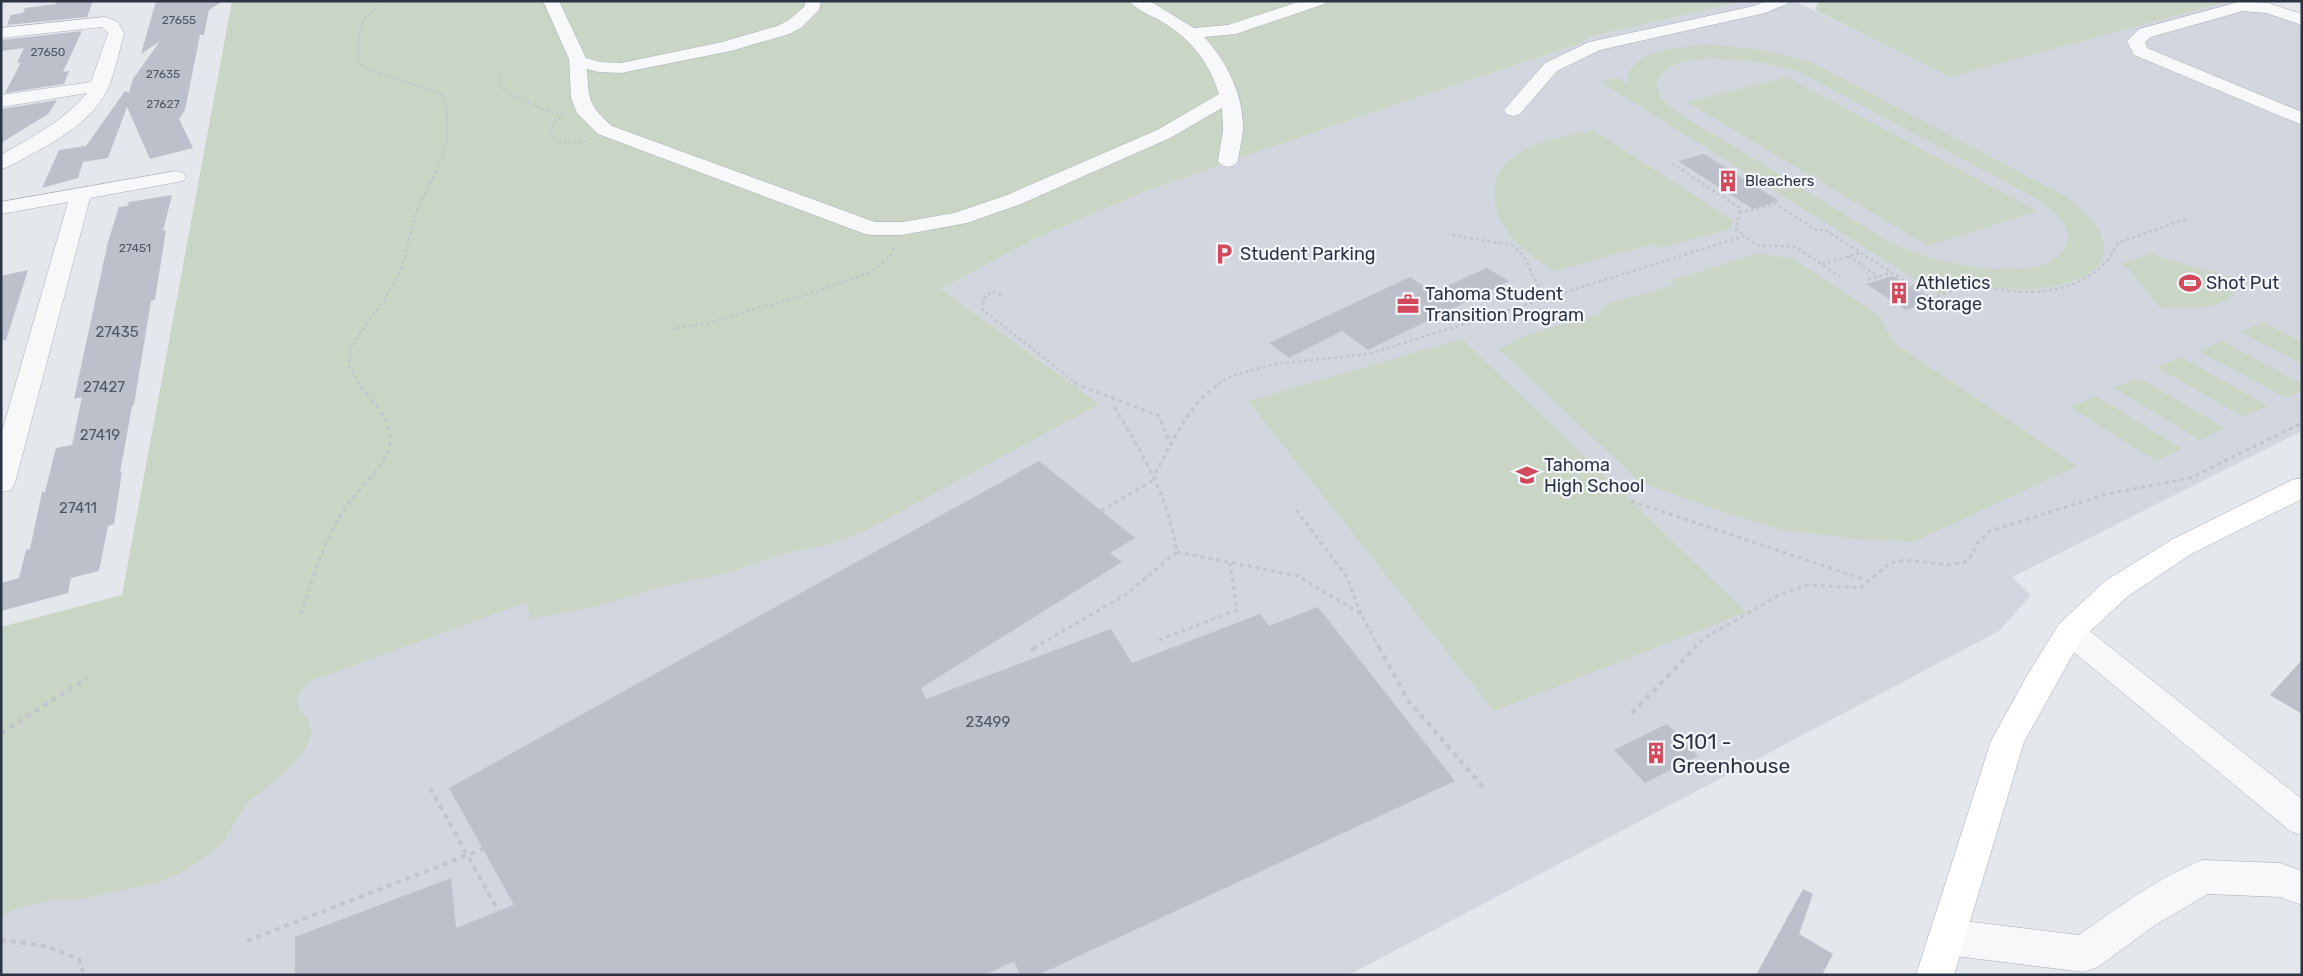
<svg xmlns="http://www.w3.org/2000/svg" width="2303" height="976" viewBox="0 0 2303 976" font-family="Rubik,sans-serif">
  <rect width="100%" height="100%" fill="#e4e7ec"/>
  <path fill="#d2d6de" d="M1742 1H1794L1951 76 2230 1H2259L2302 17V431L2012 577 2031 595 1999 631 1349 975H1V805L1046 365 941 289 1034 239 1151 189 1393 105 1579 44 1589 37Z"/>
  <path fill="#c9d6c5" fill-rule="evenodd" d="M232 1H1742L1589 37 1579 44 1393 105 1151 189 1034 239 941 289 1099 404 861 533 822 546 785 553 727 573 660 587 599 606 530 619 527 602 308 682 298 695V709L308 719 312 735 302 753 287 770 246 804 223 842 202 859 180 873 156 883 75 900H52L22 907 1 915V627L122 595Z
    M1819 1H2230L1950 77 1815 10Z
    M1705 45C1743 46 1779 52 1815 64L2065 196C2137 250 2101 286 2026 289 1999 290 1973 285 1947 279L1959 288 1939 294 1601 82 1618 78 1627 84C1627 50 1680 47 1705 45ZM1715 58 1766 63 1799 72 2039 200C2052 210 2074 226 2066 245 2050 286 1952 265 1921 255 1889 245 1860 223 1831 206 1781 175 1730 144 1679 114L1660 98 1656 83C1665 60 1694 59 1715 58Z
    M1787 77 2037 211 1928 246 1687 102Z
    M1593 130 1732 220V228L1665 247 1649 245 1555 271C1524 253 1489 225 1495 185 1497 174 1506 161 1516 155 1538 140 1567 136 1593 130Z
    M1757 253 1793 259 1877 314 1894 343 2077 466 1913 542 1859 539 1783 530 1731 515 1640 482 1499 349 1529 334 1598 314 1607 304 1671 286 1674 280Z
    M2153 253 2162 258 2239 279C2236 314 2184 308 2159 307L2129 269 2121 264Z
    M2263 322 2302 342V364L2241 332Z
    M1462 339 1746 612 1494 711 1248 401Z
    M2222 341 2302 384V391L2286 398 2199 351Z
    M2181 357 2268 406 2243 417 2157 367Z
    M2139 378 2225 428 2200 440 2114 388Z
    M2096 396 2182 449 2156 461 2070 407Z"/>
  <path fill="#bbc0ca" d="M57 1H93L87 17 7 25 11 15 23 13 25 8 56 4Z
    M156 1H223L209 10 204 35H200L185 110 179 119 193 148 150 159 127 107 108 158 83 162 78 178 42 188 59 150 86 146 125 91 129 93 133 79 160 41 141 54Z
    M82 31 63 72 69 71 64 84 5 93 21 62 17 63 24 48 1 51V40Z
    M57 100 48 114 1 143V109Z
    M1704 154 1779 201 1753 209 1678 161Z
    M172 195 163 231 166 230 155 300 151 301 134 405 132 406 120 473 122 472 114 524 108 526 99 571 71 578 68 593 1 611V583L19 578 26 550 30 549 42 492H45L56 448 72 445 82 397 74 399 108 242 119 207 127 206 129 202Z
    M1487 268 1509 281 1368 350 1342 331 1289 358 1269 343 1410 277 1433 292Z
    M28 270 6 340H1V276Z
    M1893 276 1933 301 1906 310 1866 284Z
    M1039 461 1135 538 1110 553 1122 562 921 688 926 699 1111 629 1132 663 1260 614 1269 626 1318 607 1455 781 1038 975H1020L1014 961 985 975H295V937L451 878 456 928 514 905 449 788Z
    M2302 660V714L2270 695Z
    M1667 724 1698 756 1645 783 1614 750Z
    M1803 889 1813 894 1799 934 1833 954 1822 975H1756Z"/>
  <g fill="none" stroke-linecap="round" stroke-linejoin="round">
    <g stroke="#a9aeb7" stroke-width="1">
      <path id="minor" d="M543 1H559L586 58 600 62 621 63 722 42 777 26 789 20 805 6V1H821L819 10 801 28 789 34 731 51 621 73 599 72 587 69C589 100 588 105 612 126L875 222H902L954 213 1007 195 1157 130 1219 94C1209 61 1189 37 1159 20 1150 15 1136 10 1130 1H1150L1194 28 1228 25 1301 1H1326L1324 4 1236 34 1204 37C1227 61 1244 96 1243 130 1242 140 1239 151 1238 161L1235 165 1228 167 1221 165 1218 161 1223 130 1222 108 1170 138 1021 204 967 223 902 235H873L865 234 598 134 577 113 571 98 569 59Z
        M1766 1H1789L1787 4 1765 13 1600 50 1557 71 1520 114 1513 116 1506 114 1504 110 1545 63 1589 42 1754 6Z
        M2242 1 2268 3 2302 14V25L2266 13 2243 11 2151 37 2145 42 2147 48 2302 112V125L2134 55 2127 41 2139 29Z
        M105 17 118 22 124 33C119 51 114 80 104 96 83 130 42 148 8 167L1 169V155C32 137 64 121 87 93L1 107V95L91 82 108 33 102 27 1 38V28Z
        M176 171 183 173 186 177 183 181 90 198 15 483 11 490 1 492V435L68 202 1 214V202Z
        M2070 620 2081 624 2302 799V835L2290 831 2059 640 2055 632 2059 624Z
        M2203 860 2280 863 2302 871V905L2280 897 2208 894 2155 925 2098 967 2084 972 1947 955 1934 950 1928 937 1934 924 1947 919 2079 935C2118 908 2158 877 2203 860Z"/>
    </g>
    <g stroke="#a3abb8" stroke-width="1">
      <path id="major" d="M2302 478V499L2193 553 2127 597 2081 640 2024 742 1954 975H1916L1991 741 2028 674 2059 624 2105 581 2173 539 2292 480Z"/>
    </g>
    <path stroke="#c2c5cb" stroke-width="2" stroke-dasharray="2.5 2.5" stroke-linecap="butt" d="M385 1C359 21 355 32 359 64 386 80 417 82 444 96 449 126 450 143 436 171
      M499 73 501 87C520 100 540 109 562 115
      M563 114 554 124 551 134 555 140 571 143 586 141
      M1673 164 1684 171"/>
    <path stroke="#c2c5cb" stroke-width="2.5" stroke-dasharray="3 3" stroke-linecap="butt" d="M1682 170 1740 208 1736 230 1744 235
      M1739 213 1775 204 1818 231 1824 229 1931 298C1943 295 1955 288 1968 286 1981 284 1996 289 2010 291 2053 295 2098 285 2118 243L2189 218
      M1452 235 1512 245C1528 256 1528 269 1537 283 1539 288 1545 292 1549 295
      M1848 256 1879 277
      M1822 264 1859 253
      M1868 280 1890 273
      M1001 295 992 291 984 298 983 310 1077 384
      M671 329 708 323 822 290 870 272 891 257 894 248
      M359 384 349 366 351 348 360 333 385 299 402 267 417 210 437 170
      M1218 384 1232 376 1274 364 1369 354 1744 236 1757 245 1795 247 1840 276"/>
    <path stroke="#c2c5cb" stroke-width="3" stroke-dasharray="4 4" stroke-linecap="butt" d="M1074 383 1159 416 1171 445
      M1155 473C1173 443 1189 401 1221 383
      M1631 501 1869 581
      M1296 510 1347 577 1361 614
      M1101 511 1157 478
      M1177 552 1298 576 1361 614 1379 648
      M301 614C313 578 324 540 345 508 359 487 390 465 390 438 390 415 370 400 358 383
      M1159 640 1237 610 1230 563
      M1034 648 1125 595 1177 552C1168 497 1143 453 1114 407
      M1694 648 1703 639 1783 593 1808 585 1860 588 1890 563 1904 560 1949 565 1965 562 1971 556 1978 542 1990 531 2107 494 2190 478 2302 423"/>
    <path stroke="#c2c5cb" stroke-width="4" stroke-dasharray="5 5" stroke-linecap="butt" d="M1379 647 1407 699 1483 787
      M1031 650 1036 647
      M1632 713 1696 647
      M1 733 87 678
      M430 788 499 912
      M1 940 46 946 79 959 84 975
      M247 941 483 849"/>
    <use href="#minor" fill="#f7f8fa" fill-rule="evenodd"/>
    <use href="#major" fill="#fff" fill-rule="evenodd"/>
  </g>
  <defs>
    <g id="building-bare" transform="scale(1.725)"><path d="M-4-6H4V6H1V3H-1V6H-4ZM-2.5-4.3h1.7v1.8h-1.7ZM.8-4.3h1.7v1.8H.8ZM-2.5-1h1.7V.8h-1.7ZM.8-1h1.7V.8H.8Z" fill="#d1495b" stroke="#f4f6f9" stroke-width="2.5" paint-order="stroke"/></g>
    <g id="parking-bare" transform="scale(1.725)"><path d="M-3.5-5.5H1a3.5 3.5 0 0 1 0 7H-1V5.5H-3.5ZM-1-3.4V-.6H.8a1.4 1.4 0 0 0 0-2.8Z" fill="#d1495b" stroke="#f4f6f9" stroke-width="2.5" paint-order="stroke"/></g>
    <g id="stadium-bare" transform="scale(1.725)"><path d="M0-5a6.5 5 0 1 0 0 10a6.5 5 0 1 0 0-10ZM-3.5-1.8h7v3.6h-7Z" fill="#d1495b" stroke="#f4f6f9" stroke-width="2.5" paint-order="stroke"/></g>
    <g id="office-bare" transform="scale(1.725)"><path d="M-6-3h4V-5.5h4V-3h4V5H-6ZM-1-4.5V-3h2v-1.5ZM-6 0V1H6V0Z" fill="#d1495b" stroke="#f4f6f9" stroke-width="2.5" paint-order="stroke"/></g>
    <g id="school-bare" transform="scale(1.725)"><path d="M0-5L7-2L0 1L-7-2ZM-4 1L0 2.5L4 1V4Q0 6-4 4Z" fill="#d1495b" stroke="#f4f6f9" stroke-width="2.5" paint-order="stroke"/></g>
  </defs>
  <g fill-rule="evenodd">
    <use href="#building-bare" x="1728" y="181"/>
    <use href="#parking-bare" x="1224" y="254"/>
    <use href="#stadium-bare" x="2190" y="283"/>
    <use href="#building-bare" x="1899" y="293"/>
    <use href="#office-bare" x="1408" y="304"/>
    <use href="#school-bare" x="1527" y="475"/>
    <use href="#building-bare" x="1656" y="753"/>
  </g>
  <g text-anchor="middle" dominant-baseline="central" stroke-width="4.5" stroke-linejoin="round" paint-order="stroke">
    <g font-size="12" fill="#4f5766">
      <text x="179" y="20">27655</text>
      <text x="48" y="52">27650</text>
      <text x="163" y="74">27635</text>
      <text x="163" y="104">27627</text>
      <text x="135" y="248">27451</text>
    </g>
    <g font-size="15" fill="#2b3445" stroke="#f4f6f9" text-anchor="start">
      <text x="1745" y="181">Bleachers</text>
    </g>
    <g font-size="15" fill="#4f5766">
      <text x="117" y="332">27435</text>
      <text x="104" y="387">27427</text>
      <text x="100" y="435">27419</text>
      <text x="78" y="508">27411</text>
      <text x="988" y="722">23499</text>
    </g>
    <g font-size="18" fill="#2b3445" stroke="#f4f6f9" text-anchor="start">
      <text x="1240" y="254">Student Parking</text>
      <text x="1916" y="283">Athletics<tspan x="1916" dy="21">Storage</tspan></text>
      <text x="2206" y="283">Shot Put</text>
      <text x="1425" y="294">Tahoma Student<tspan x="1425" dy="21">Transition Program</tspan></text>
      <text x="1544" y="465">Tahoma<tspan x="1544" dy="21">High School</tspan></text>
    </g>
    <g font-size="21" fill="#2b3445" stroke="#f4f6f9" text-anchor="start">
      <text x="1672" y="741">S101 -<tspan x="1672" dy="24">Greenhouse</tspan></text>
    </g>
  </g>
  <rect width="2303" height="976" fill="none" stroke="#2b3445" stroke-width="5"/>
</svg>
